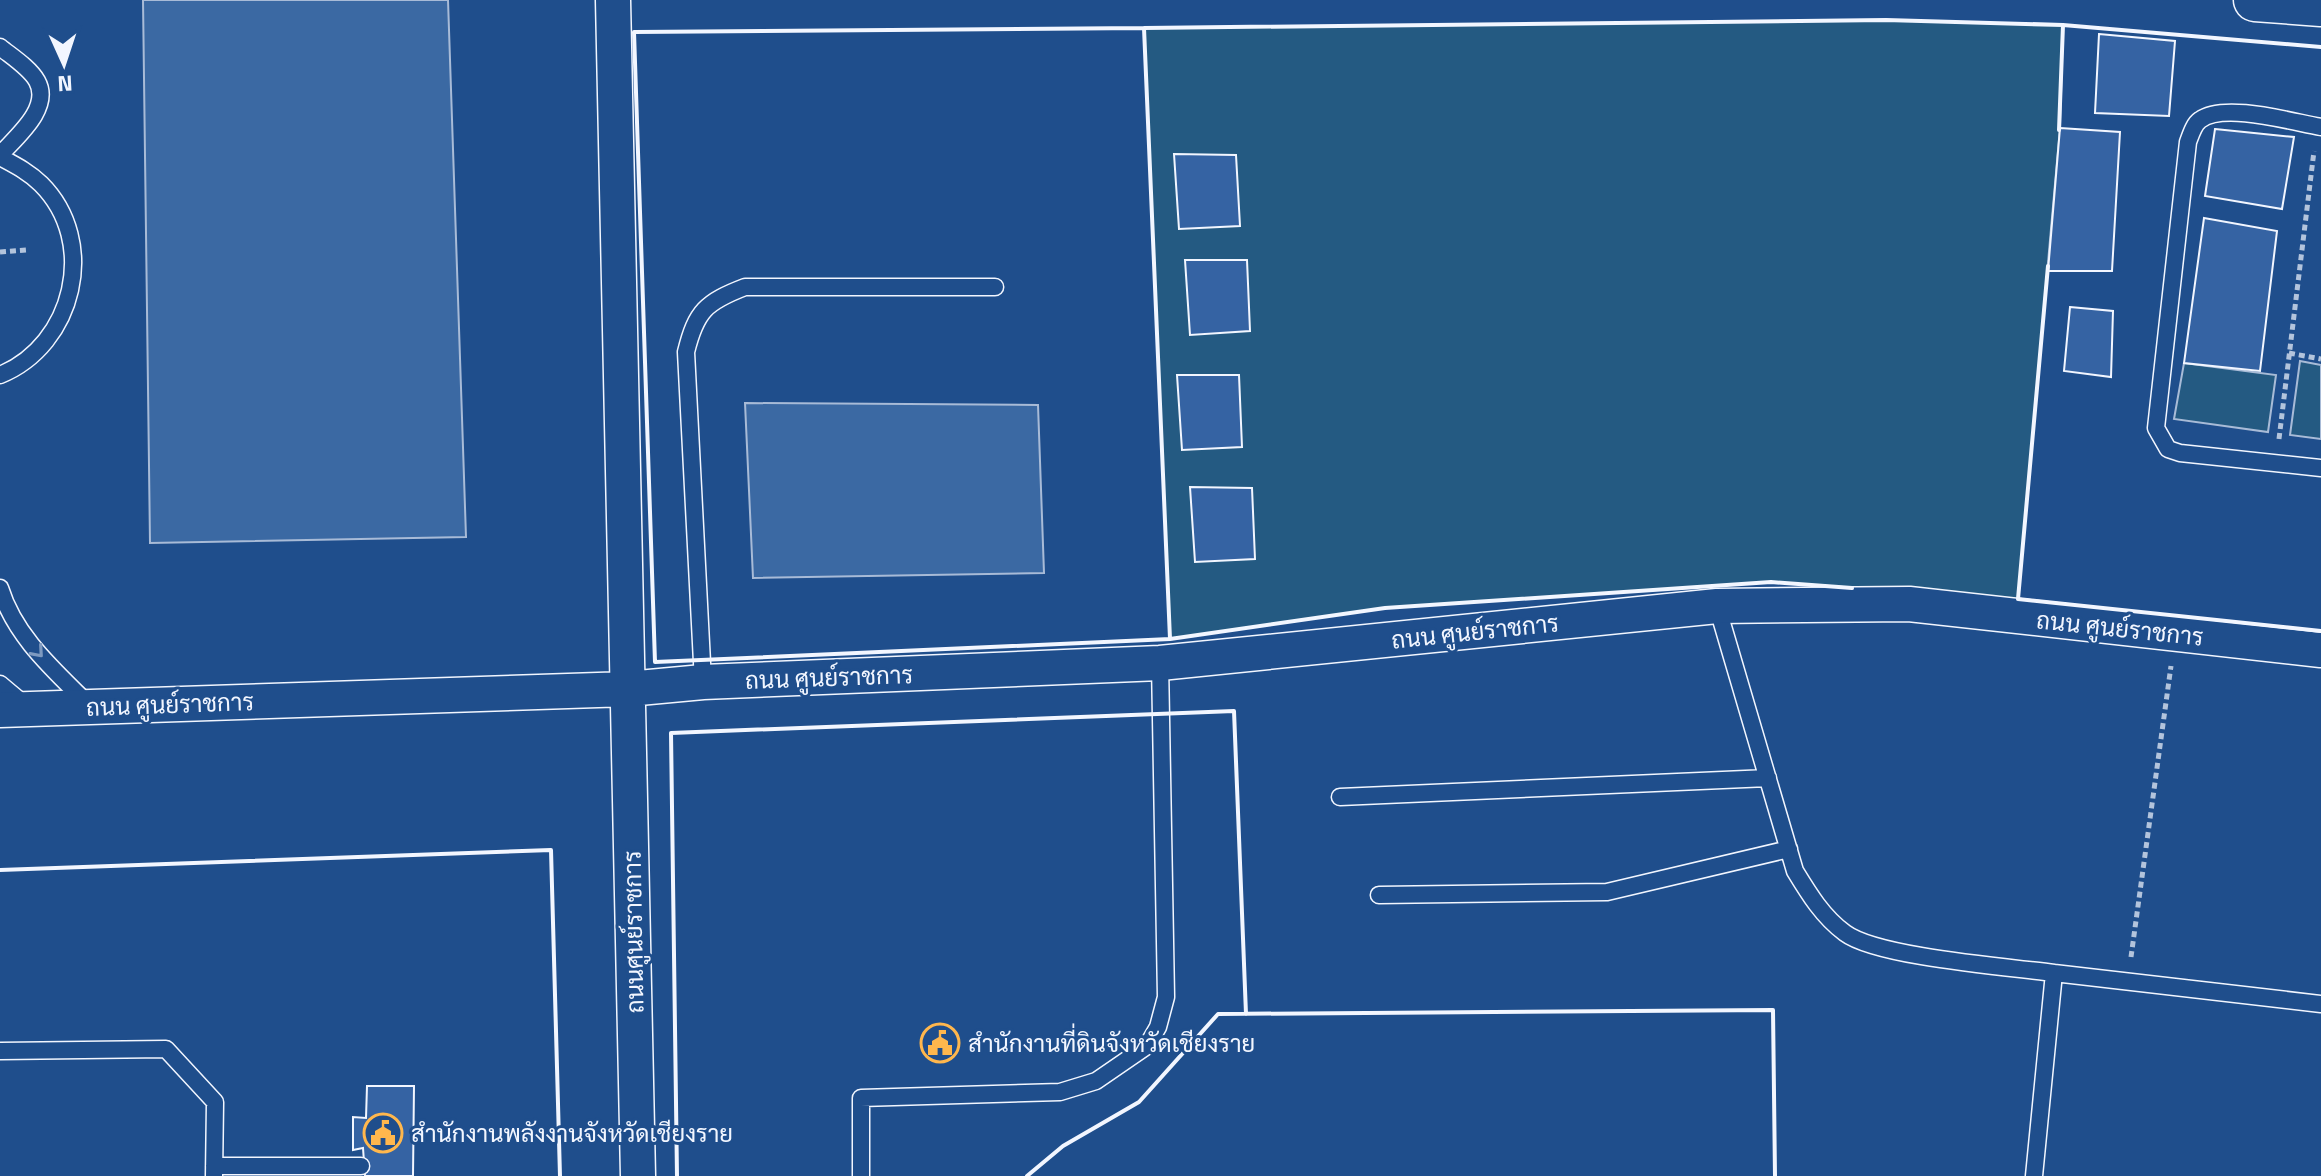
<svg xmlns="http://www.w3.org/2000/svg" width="2321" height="1176" viewBox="0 0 2321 1176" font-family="'Titillium Web',Sarabun,sans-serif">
  <rect width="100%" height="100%" fill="#1f4e8c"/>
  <path fill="#245a82" stroke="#a8bbd7" stroke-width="2" d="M1886 20 2063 25 2060 128 2018 599 1771 582 1385 608 1170 639 1144 28Z
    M2300 361 2321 365V439L2290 435Z
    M2184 363 2276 375 2268 432 2174 419Z"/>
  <path fill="#3b69a3" stroke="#a8bbd7" stroke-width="2" d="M143 0H448L466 537 150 543Z
    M745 403 1038 405 1044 573 753 578Z"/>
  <path fill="#3563a3" stroke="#f2f6ff" stroke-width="2" d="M2099 34 2175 41 2169 116 2095 113Z
    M2060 128 2120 132 2112 271H2048Z
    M2215 129 2294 137 2282 209 2205 196Z
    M1174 154 1236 155 1240 226 1179 229Z
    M2204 218 2277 231 2260 371 2184 363Z
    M1185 260H1247L1250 331 1190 335Z
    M2070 307 2113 311 2111 377 2064 371Z
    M1177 375H1239L1242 447 1182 450Z
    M1190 487 1252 488 1255 559 1195 562Z
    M367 1086H414L413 1176H365L363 1148 353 1150V1117L366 1118Z"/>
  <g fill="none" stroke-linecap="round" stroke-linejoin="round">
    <g stroke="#f2f6ff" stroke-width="19">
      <path id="service" d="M0 47C11 56 30 68 37 81 52 108 16 137 0 155
        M2321 127C2292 122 2224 102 2200 120 2194 124 2191 134 2188 142L2156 428 2168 449 2180 453 2321 468
        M0 157C15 165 29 172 41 184 99 242 74 345 0 375
        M0 588C15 637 55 671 90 706
        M1717 606 1795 871C1809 894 1823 917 1845 933 1877 957 2008 967 2054 973L2034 1176
        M703 682 686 352C696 311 706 302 745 287H995
        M0 684 25 705
        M1340 797 1768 778
        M1379 895 1607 892 1789 849
        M2054 973 2321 1004
        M0 1051 166 1049 215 1102 214 1176
        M214 1166H361
        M861 1176V1098L1060 1092 1096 1081 1147 1046 1158 1027 1166 997 1160 663"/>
    </g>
    <g stroke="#f2f6ff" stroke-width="37">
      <path id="minor" d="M613 0 638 1176
        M0 710 628 689 703 682 1160 663 1717 606 1909 604 2321 650"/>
    </g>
    <g stroke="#f2f6ff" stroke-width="45">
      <path id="tertiary" d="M2255 0 2321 5"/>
    </g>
    <path stroke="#b3c4dc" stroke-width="5" stroke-dasharray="6 4" stroke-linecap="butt" d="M0 252 26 250
      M2289 353 2321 359
      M2279 439 2314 151
      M2131 957 2171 666"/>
    <use href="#service" stroke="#1f4e8c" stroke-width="16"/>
    <use href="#minor" stroke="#1f4e8c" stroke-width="34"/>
    <use href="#tertiary" stroke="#1f4e8c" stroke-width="42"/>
    <path stroke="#f2f6ff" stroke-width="4" d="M1144 28 634 32 655 662 1170 639
      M2059 130 2063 25 2321 47
      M2048 266 2018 599 2321 631
      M1852 588 1771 582 1385 608 1170 639 1144 28 1886 20 2063 25
      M0 870 551 850 560 1176
      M677 1176 671 733 1234 711 1246 1014
      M1027 1176 1063 1146 1139 1102 1218 1014 1773 1010 1775 1176"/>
  </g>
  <defs><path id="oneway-chevron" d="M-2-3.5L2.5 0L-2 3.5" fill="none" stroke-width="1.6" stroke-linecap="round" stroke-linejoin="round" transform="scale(2)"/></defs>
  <use stroke="#7e9ac0" href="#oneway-chevron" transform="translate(38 652) rotate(49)"/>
  <defs>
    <g id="civic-ring" transform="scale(2)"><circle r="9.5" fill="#1f4e8c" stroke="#ffb74d" stroke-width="1.5"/><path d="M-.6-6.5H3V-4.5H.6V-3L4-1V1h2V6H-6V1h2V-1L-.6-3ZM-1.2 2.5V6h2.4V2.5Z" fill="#ffb74d"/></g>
  </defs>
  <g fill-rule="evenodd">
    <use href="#civic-ring" x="940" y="1043"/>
    <use href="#civic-ring" x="383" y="1133"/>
  </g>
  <g text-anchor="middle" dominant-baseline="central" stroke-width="6" stroke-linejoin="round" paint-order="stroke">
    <g font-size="24" fill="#f2f6ff" stroke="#1f4e8c">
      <text transform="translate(2120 628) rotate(6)">ถนน ศูนย์ราชการ</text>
      <text transform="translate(1475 631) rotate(-6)">ถนน ศูนย์ราชการ</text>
      <text transform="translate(829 677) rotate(-2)">ถนน ศูนย์ราชการ</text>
      <text transform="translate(170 704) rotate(-2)">ถนน ศูนย์ราชการ</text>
      <text transform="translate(633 932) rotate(-91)">ถนนศูนย์ราชการ</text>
    </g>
    <g font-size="24" fill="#f2f6ff" stroke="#1f4e8c" text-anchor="start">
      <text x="968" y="1043">สำนักงานที่ดินจังหวัดเชียงราย</text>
      <text x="411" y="1133">สำนักงานพลังงานจังหวัดเชียงราย</text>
    </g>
  </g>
  <g transform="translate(64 64) rotate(177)" stroke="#1f4e8c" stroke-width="6" paint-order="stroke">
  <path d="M0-6L14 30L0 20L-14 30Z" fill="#f2f6ff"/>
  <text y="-12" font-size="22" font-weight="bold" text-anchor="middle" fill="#f2f6ff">N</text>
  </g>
</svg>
